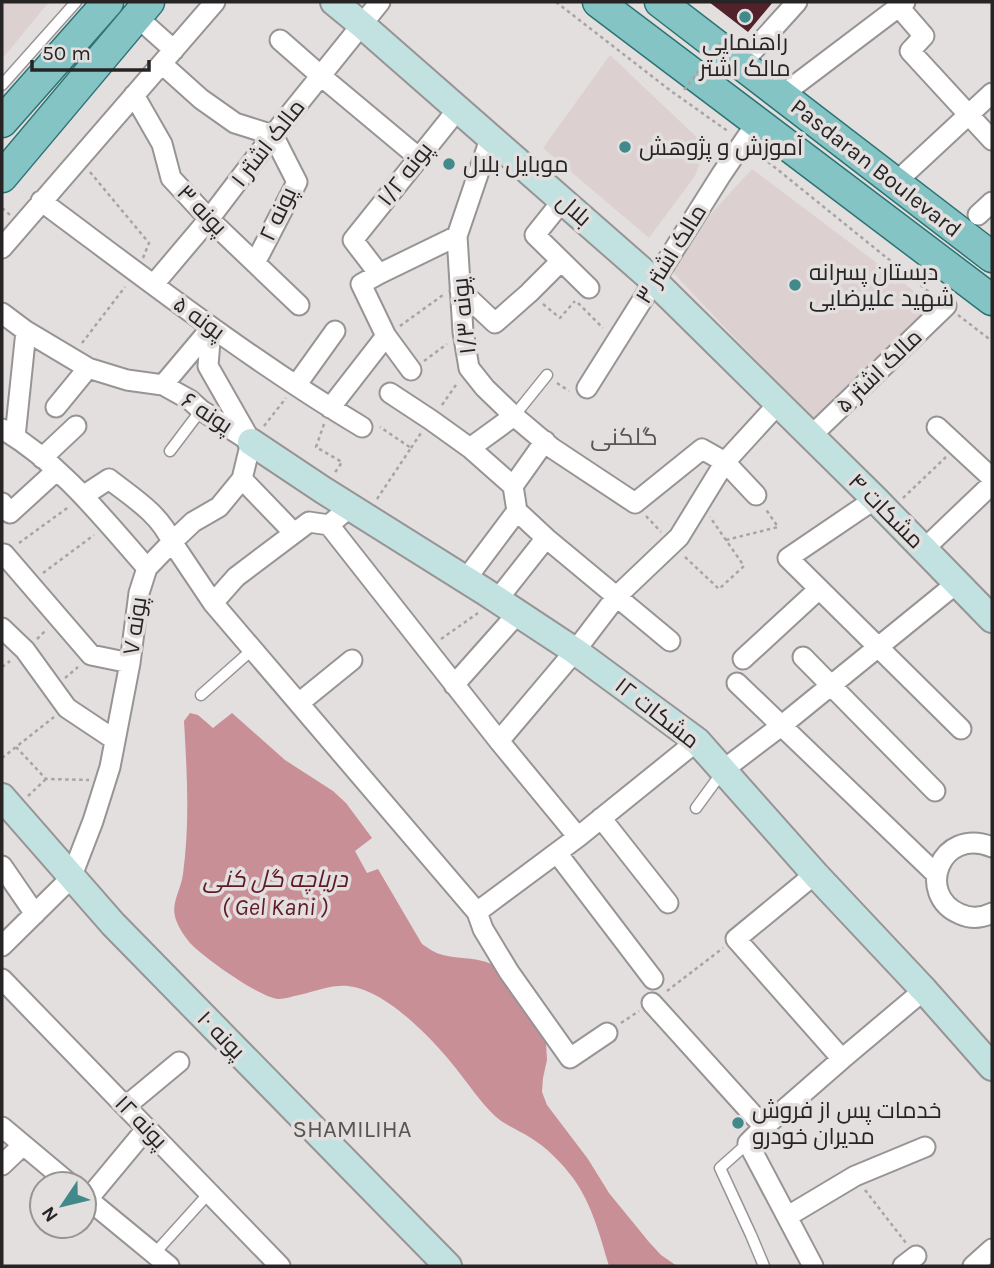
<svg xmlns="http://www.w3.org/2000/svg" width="994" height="1268" viewBox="0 0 994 1268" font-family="Karla,Cairo,sans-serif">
  <rect width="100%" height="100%" fill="#e3dfdf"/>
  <path fill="#ddd0d1" d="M2 2H49L2 59Z
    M610 55 706 146 695 176 649 238 543 148Z
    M752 169 934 306 813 421 665 264Z"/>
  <path fill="#c88f96" d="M190 713 198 715 213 728 232 713 285 760 333 791 346 803 372 838 355 851 367 873 378 869 422 944C429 949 435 953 443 955 462 960 483 956 499 969L539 1029 546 1043 547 1060 543 1078 542 1092 547 1105 588 1159 609 1193 649 1242 661 1255 677 1266H609C600 1236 592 1204 573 1178 562 1163 547 1148 531 1138 519 1130 506 1126 495 1116 479 1101 468 1083 454 1066 434 1041 401 1007 371 993 343 979 328 988 299 995 293 996 285 999 279 999 260 998 203 957 190 943 184 936 179 928 176 920 170 903 181 891 183 874 190 821 187 774 184 721Z"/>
  <path fill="#51222a" d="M709 2H773L748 32Z"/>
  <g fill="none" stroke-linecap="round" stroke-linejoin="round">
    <g stroke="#989495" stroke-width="13">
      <path id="lane" d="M2 85 76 2
        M514 416 547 375
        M170 451 201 410
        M201 695 253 649
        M696 808 723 771
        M748 1143 720 1168 751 1235 764 1266
        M154 1254 209 1193"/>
    </g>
    <g stroke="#989495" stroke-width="23">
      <path id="street" d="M898 6 924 36 910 51 992 140
        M137 17 174 50
        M280 40 321 76 418 157
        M162 64 201 99 235 123 273 135 297 182 255 263
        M741 64 797 2
        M134 95 162 144 171 178 209 219 299 305
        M782 95 905 2
        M490 139 457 236 463 332 469 368 485 388 514 416 552 448 635 503 702 449 725 462 756 495
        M895 183 992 93
        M563 200 535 235 589 288
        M41 201C146 279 250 360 362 427
        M978 215 992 202
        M457 236 379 274 353 240 458 109
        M2 248 215 2
        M379 274 361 284 386 336 411 370
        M154 284 209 219 273 135 380 2
        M460 290 495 323 529 293 561 261
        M2 313 26 331 88 368 127 380 163 385 190 400 201 410 251 442
        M211 328 208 366 249 438
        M297 384 335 331
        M163 385 211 328
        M587 388 721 175 757 122
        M390 393 431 420 470 448
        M56 407 88 368
        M330 408 386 336
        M514 416 470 448 513 486 517 511 546 538 670 641
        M937 427 992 478
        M2 429C60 463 103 518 147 568L139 593 130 663 110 767 93 821 71 878 2 946
        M811 436 946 306
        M15 437 26 331
        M251 442 242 479 219 507 193 522 172 542 213 603 477 912 578 837 697 741
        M42 458 76 426
        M242 479 294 533
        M513 486 545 441
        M83 496 109 479C133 498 159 513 172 542L147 568
        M875 499 788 558 961 729
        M2 503 10 513 56 471
        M350 507 329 525 499 741 578 837
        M924 549 992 484
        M4 554 91 655 130 663
        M466 579 517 511
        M497 600 546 538
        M213 603 236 577 309 522 329 525
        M2 628 25 650 67 708 115 740
        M803 657 935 791
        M743 659 819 589
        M737 683 937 875
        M454 685 518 613
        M299 703 352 660
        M499 741 575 651 617 596 679 537 725 462 778 404
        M723 770 781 726 957 583
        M601 818 668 903
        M992 847C940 826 915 895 960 914 971 919 982 918 992 913
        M557 853 653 979
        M2 866 35 914
        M815 874 736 939 842 1059 924 990
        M477 912 483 929 509 972 570 1058 607 1033
        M2 979 280 1266
        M652 1003 764 1127
        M126 1106 179 1062
        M2 1127 70 1184
        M2 1165 23 1145
        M84 1196 169 1266
        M88 1199 147 1128
        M788 1216 855 1176 925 1147
        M813 1266 748 1143 764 1127 842 1059
        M903 1266 916 1256
        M973 1266 992 1249"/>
    </g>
    <g stroke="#989495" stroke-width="30">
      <path id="secondary" d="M334 2 362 25 654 281 875 499 992 619
        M251 442 323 490 484 591 575 651 697 741 815 874 924 990 992 1067
        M2 797 113 924 448 1266"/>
    </g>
    <g stroke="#2e7373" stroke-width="33">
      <path id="primary" d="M598 2 992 300
        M660 2 992 257
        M2 122 108 2
        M2 177 149 2"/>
    </g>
    <path stroke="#a7a4a4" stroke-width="2.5" stroke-dasharray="3.5 3.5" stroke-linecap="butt" d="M556 2 671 91 729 132
      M757 153 934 296
      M90 172 149 243 143 258
      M2 208 10 215
      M578 303 603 328
      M543 304 560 318 575 301
      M958 315 992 341
      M400 326 443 295
      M82 343 125 287
      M424 361 447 344
      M557 383 569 391
      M442 405 458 382
      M324 424 316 447 342 462 334 474
      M264 426 286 398
      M411 448 421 433
      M903 498 946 457
      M377 499 411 448 380 427
      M646 516 661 532
      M726 540 778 527 765 508
      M19 543 70 506
      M685 557 719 589 744 566 710 517
      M43 573 94 535
      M37 639 47 629
      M441 639 478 613
      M2 667 10 661
      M65 678 78 667
      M16 747 46 779 89 780
      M2 758 54 717
      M28 796 46 779
      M667 991 723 948
      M621 1023 639 1011
      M865 1190 906 1243"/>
    <use href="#lane" stroke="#fff" stroke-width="10"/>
    <use href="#street" stroke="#fff" stroke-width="19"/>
    <use href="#secondary" stroke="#c2e2e2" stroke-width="26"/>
    <use href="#primary" stroke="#84c4c5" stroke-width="30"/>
    <path stroke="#a7a4a4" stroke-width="2.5" stroke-dasharray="3.5 3.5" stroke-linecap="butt" d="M684 90 728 33"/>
  </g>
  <g fill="#41898a" stroke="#e3dfdf" stroke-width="2.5">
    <circle cx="745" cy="17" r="7"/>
    <circle cx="625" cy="147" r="7"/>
    <circle cx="449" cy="164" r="7"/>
    <circle cx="795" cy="285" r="7"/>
    <circle cx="738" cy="1123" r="7"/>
  </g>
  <g text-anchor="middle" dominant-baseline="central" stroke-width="7" stroke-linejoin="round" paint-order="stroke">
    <g font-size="23" fill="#262424" stroke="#e3dfdf" text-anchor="start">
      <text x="745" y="42" text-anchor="middle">راهنمایی<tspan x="745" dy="26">مالک اشتر</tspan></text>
      <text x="639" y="147">آموزش و پژوهش</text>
      <text x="463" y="164">موبایل بلال</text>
      <text x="809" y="272">دبستان پسرانه<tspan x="809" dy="26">شهید علیرضایی</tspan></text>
      <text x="752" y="1110">خدمات پس از فروش<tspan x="752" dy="26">مدیران خودرو</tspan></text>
    </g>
    <g font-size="23" fill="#262424" stroke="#e3dfdf">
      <text transform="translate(268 143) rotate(-52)">مالک اشتر ۱</text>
      <text transform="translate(876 168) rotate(38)">Pasdaran Boulevard</text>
      <text transform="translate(405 174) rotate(-52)">پونه ۱/۲</text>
      <text transform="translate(202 210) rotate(46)">پونه ۳</text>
      <text transform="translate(574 210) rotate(41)">بلال</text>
      <text transform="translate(278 214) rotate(-65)">پونه ۲</text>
      <text transform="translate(671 254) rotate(-58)">مالک اشتر ۳</text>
      <text transform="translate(464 316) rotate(-96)">پونه ۱/۳</text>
      <text transform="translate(199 318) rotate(36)">پونه ۵</text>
      <text transform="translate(879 371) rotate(-44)">مالک اشتر ۵</text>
      <text transform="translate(207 413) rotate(33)">پونه ۶</text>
      <text transform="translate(886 511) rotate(45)">مشکات ۴</text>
      <text transform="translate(135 626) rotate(-82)">پونه ۷</text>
      <text transform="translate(657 713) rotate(38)">مشکات ۱۲</text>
      <text transform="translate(221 1035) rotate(46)">پونه ۱۰</text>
      <text transform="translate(141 1122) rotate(46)">پونه ۱۲</text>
    </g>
    <g font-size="24" fill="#585555" stroke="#e3dfdf">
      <text x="624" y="437">گلکنی</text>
      <text x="352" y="1129">SHAMILIHA</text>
    </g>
    <g font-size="24" font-style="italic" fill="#5e1929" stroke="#e3dfdf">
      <text x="275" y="879">دریاچه گل کنی<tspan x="275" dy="28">( Gel Kani )</tspan></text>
    </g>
  </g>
  <rect width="994" height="1268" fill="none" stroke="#262424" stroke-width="7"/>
  <g transform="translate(63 1205) rotate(235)"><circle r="33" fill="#e3dfdf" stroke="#979494" stroke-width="2"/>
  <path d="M0-5L12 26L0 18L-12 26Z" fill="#41898a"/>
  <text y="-10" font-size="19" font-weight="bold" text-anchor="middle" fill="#262424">N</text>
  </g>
  <path d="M32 60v10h117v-10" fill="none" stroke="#262424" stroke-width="3.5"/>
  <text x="42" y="60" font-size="21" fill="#262424" stroke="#e3dfdf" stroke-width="5" paint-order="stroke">50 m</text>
</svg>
